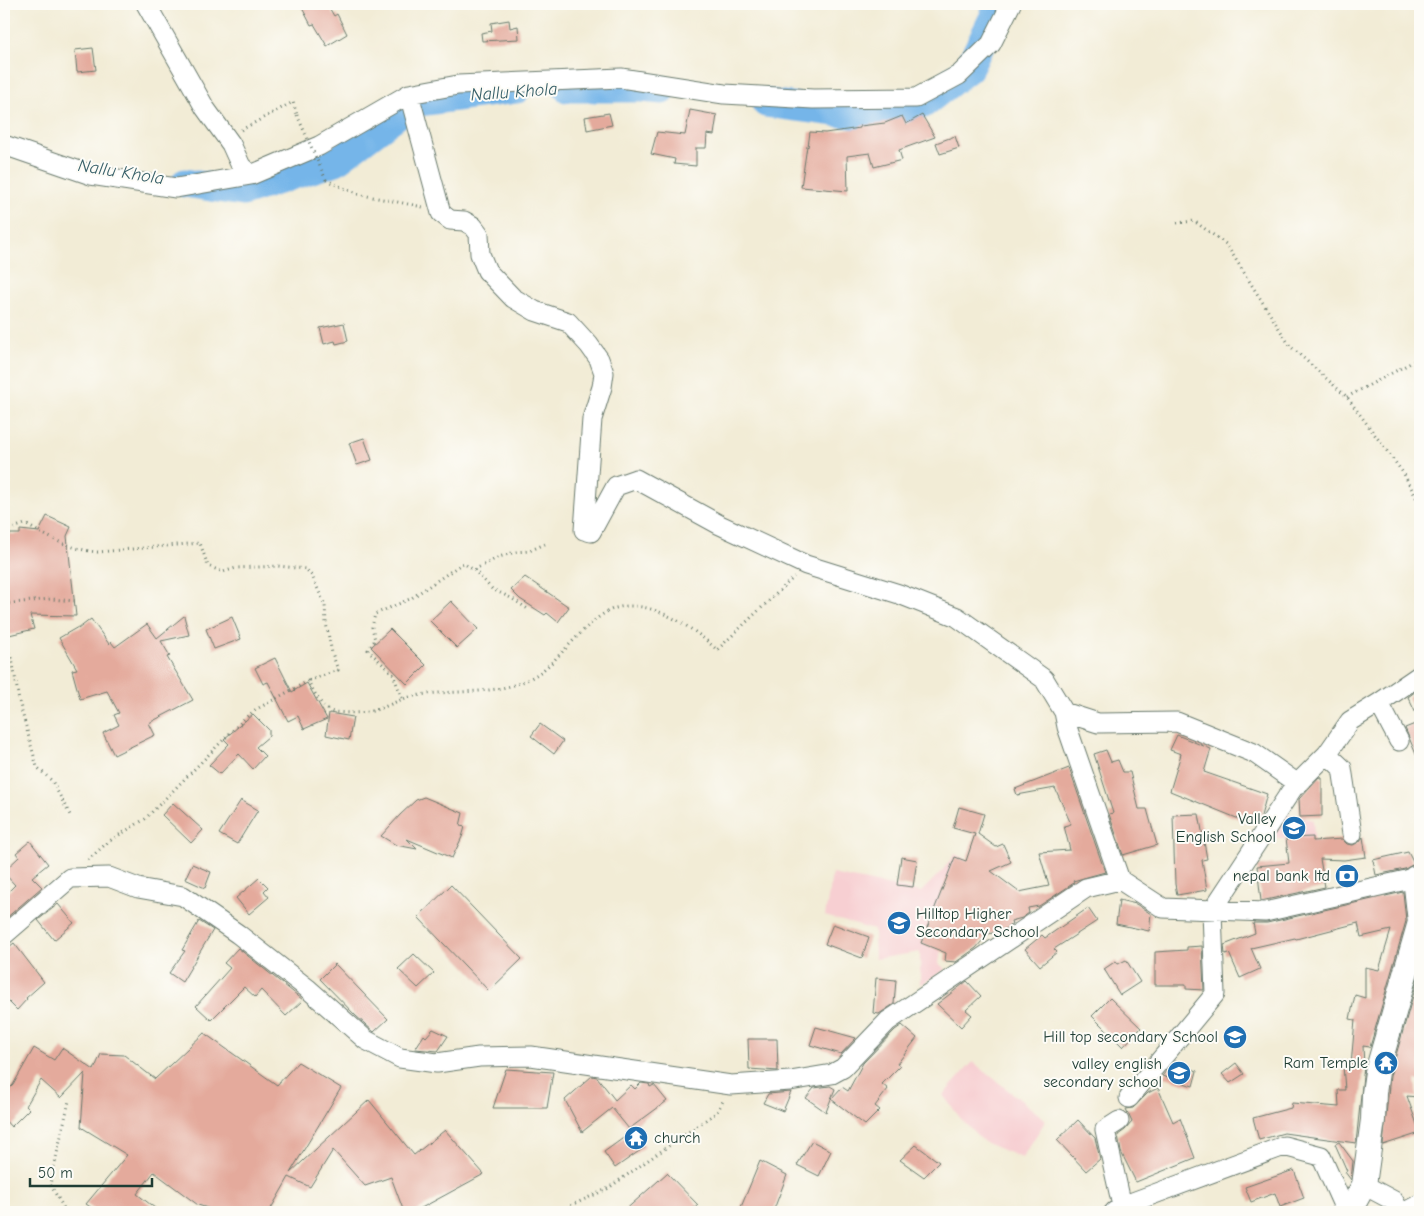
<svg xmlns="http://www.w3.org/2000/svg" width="1424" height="1216" viewBox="0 0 1424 1216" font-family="'Comic Neue',sans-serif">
  <rect width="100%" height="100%" fill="#fdfcf7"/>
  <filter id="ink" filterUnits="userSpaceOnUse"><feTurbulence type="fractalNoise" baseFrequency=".02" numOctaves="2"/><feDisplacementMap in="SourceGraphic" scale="10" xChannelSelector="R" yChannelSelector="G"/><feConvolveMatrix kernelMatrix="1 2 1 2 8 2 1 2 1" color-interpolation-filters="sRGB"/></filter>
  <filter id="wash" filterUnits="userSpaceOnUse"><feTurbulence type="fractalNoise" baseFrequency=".0096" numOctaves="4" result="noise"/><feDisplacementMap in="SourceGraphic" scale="20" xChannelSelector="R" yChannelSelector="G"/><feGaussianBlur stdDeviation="1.12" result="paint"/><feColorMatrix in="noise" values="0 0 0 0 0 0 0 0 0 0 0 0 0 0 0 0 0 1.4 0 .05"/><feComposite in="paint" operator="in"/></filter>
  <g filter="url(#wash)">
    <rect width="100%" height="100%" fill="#f2ecd6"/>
    <path fill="#f7cfd2" d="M1284 813 1313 820 1315 849 1287 852 1285 839 1271 836Z
      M955 854 971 862 942 941 939 964 946 969 920 985V952L875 959 874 930 825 916 832 874 921 892 942 871Z
      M973 1062 1046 1120 1022 1158 984 1142 961 1119 943 1095Z"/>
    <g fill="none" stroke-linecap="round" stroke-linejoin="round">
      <path stroke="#74b5e9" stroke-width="29" d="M567 88H643L662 90
        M766 103 867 116 923 104 969 68 1000 4
        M185 183 243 192 336 161 413 103 517 89"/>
    </g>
    <g id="blocks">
      <path fill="#e4aa9c" d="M300 4H327L334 16 337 14 347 34 327 46 314 24 311 25Z
        M509 20 510 28 518 26 519 39 482 41 481 33 492 31 491 23Z
        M93 48 96 70 77 72 75 50Z
        M690 110 717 115 714 135 707 134 706 148H696V166L674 164 675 159 651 154 657 132 685 135Z
        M609 113 612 125 587 130 585 117Z
        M922 115 935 137 899 150 902 160 874 167 870 153 847 156 848 191 801 187 807 146 808 147 810 132 825 133 860 128V126L885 123 902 116 906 124Z
        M955 136 959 148 940 154 936 143Z
        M344 323 348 341 336 344 335 341 324 344 320 328Z
        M364 438 372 460 357 465 349 443Z
        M47 516 71 527 67 536 76 616 30 615 34 629 9 635 4 609 8 608 4 574 7 534H20V530L39 532Z
        M525 577 569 607 558 622 547 613 545 615 520 599 511 590Z
        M451 601 478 629 457 648 430 621Z
        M184 616 189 635 161 641 170 656 167 657 193 700 149 723 155 735 114 755 103 733 119 725 114 715 119 713 107 691 80 699 72 670 77 669 59 638 78 627V629L91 619 109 644 111 642 115 647 147 624 157 638Z
        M232 617 241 639 214 649 206 629Z
        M390 629 426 665 407 684 371 647Z
        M275 658 292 692 307 683 327 719 304 729 298 716 288 721 268 682 263 684 255 668Z
        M1420 688V764L1405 728 1420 722 1408 697Z
        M329 713 353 717 349 740 326 735Z
        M253 714 269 730V736L256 747 265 756 253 769 239 754 220 774 209 765 229 744 224 739Z
        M540 724 563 741 554 754 531 736Z
        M1177 735 1211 749 1204 772 1267 794 1261 816 1252 814 1249 823 1170 791 1181 754 1170 750Z
        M1106 750 1111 762 1118 760 1123 772H1130L1139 809H1147L1157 845 1123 855 1109 814 1113 813 1094 754Z
        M1069 768 1105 872 1073 881 1074 883 1039 906 1028 908 1029 913 1022 918 1011 921 1012 924 1002 931 988 934 976 948 956 962 945 961 946 953 921 943 955 857 966 861 975 834 953 828 959 807 984 814 978 834 996 847 1003 844 1011 862 991 871 1019 892 1049 886 1039 852 1070 850 1064 826 1071 824 1055 788 1017 795 1015 789Z
        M1319 777 1322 778V816L1300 817 1299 799Z
        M424 797 463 813 460 826 465 827 462 837 452 858 407 839 417 849 396 845 381 836 400 815 416 800Z
        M241 800 258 810 237 844 219 834Z
        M173 803 203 830 191 843 162 815Z
        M1199 814 1207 859 1202 860 1207 890 1177 895 1175 884 1173 815Z
        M1313 837V841L1342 839 1347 844 1353 845 1359 842 1363 837 1366 857 1344 860 1320 859 1325 887 1261 901 1257 866 1289 863 1286 838Z
        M30 841 48 864 32 877 42 887 4 920V896L15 885 4 873V871L19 857 16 853Z
        M1408 852 1414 864 1405 869 1376 875 1373 860Z
        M901 857 917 860 913 887 897 885Z
        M192 864 211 872 205 888 185 879Z
        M259 878 268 887 264 891 269 897 249 914 236 898Z
        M451 885 522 959 489 991 418 917Z
        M1403 892 1406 921 1370 1047 1363 1046 1364 1066 1356 1143 1284 1133 1259 1140 1253 1118 1291 1108 1292 1103 1339 1107 1338 1090H1345L1343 1065H1351L1355 1020 1350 1019 1355 995 1365 998V967L1379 970 1391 930 1361 937 1358 923 1296 939 1295 938 1251 948 1260 969 1240 978 1229 953 1225 954 1224 945 1255 933 1253 923H1267Z
        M1119 900 1136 904 1151 914 1149 931 1116 924Z
        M58 904 74 923 54 940 38 920Z
        M1088 908 1097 921 1054 949 1057 952 1040 966 1025 949 1042 935 1045 938Z
        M199 921 213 930 182 982 169 973 185 951 182 950Z
        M833 924 869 937 862 958 825 944Z
        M14 943 44 982 26 998 27 999 17 1010 4 997V951Z
        M1202 946 1204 990 1186 989V985H1155V952L1187 950V947Z
        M238 948 303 1000 286 1016 261 990 255 997 244 987 211 1020 196 1006 230 968 224 963Z
        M414 954 434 973 418 988 398 969Z
        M1126 960 1140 982 1120 995 1104 969 1116 961 1118 964Z
        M335 964 388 1019 374 1032 356 1016 320 979Z
        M1420 971V1081L1415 1080 1417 1097 1407 1096 1420 1133 1383 1145 1390 1076Z
        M876 978 896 980 894 1004 879 1014 873 1013Z
        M967 981 981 996 966 1010 972 1015 961 1027 937 1004Z
        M1110 998 1141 1028 1123 1047 1092 1016Z
        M902 1025 917 1038 897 1064 900 1066 882 1084 888 1089 875 1106 880 1110 865 1125 831 1099 826 1112 806 1098 814 1088 830 1086 835 1089 831 1099 842 1087 848 1091 863 1063 895 1030Z
        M816 1027 856 1038 841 1054 810 1045Z
        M433 1029 448 1036 438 1051 415 1049 424 1035 426 1037Z
        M204 1033 277 1085 298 1062 341 1088 290 1173 369 1100 414 1155 445 1130 484 1174 414 1212H404L391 1177 365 1186 333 1150 310 1187 289 1177 269 1212H220L198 1205 154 1172 137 1194 160 1212H98L86 1204 127 1155 81 1127 85 1073 61 1098 41 1080 26 1106 29 1109 11 1127 4 1119V1094L13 1085 34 1048 54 1060 62 1048 94 1070 101 1054 124 1055 155 1079Z
        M748 1039H777L778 1071 749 1069Z
        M1175 1061 1197 1071 1193 1086 1162 1076Z
        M1236 1063 1244 1074 1230 1083 1222 1074Z
        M506 1069 553 1072 547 1108H493Z
        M592 1076 597 1077 615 1100 631 1085 635 1089 641 1083 649 1084 650 1087 654 1085 667 1101 629 1129 612 1108 582 1132 565 1100Z
        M1158 1088 1173 1122 1180 1118 1195 1158 1136 1182 1121 1152 1118 1135 1125 1130 1132 1122 1126 1109 1133 1108 1148 1093Z
        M791 1092 783 1111 763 1103 768 1094Z
        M1078 1120 1095 1138 1100 1159 1086 1171 1057 1140Z
        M633 1131 645 1147 615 1168 604 1152Z
        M812 1141 831 1151 819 1176 797 1165Z
        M1339 1142 1353 1161 1351 1180 1345 1172 1347 1171 1335 1144Z
        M916 1145 939 1162 924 1177 900 1160Z
        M760 1161 787 1175 773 1212H739Z
        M1294 1170 1304 1198 1280 1207 1275 1193 1251 1202 1245 1187Z
        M667 1173 698 1205 690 1212H623Z"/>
    </g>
  </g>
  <g filter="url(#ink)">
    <use href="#blocks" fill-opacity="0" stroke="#697a6d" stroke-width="1"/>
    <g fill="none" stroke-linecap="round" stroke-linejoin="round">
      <g stroke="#697a6d" stroke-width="21">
        <path id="minor" d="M146 4 205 108 231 144 241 166 251 175
          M409 94 441 213 450 220 464 221 473 226 479 234 480 254 487 271 513 298 535 311 568 322 589 345 599 359 604 373 602 387 592 419 584 530 591 532 616 486 636 479 720 525 806 565 899 594 957 617 1044 679 1064 712 1067 727 1120 880
          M4 145 91 175 176 188 251 175 319 146 409 94 458 85 621 78 724 94 813 99 916 98 959 75 991 44 1011 4
          M1064 712 1098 723 1177 722 1254 753 1298 784
          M1399 741 1379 703 1420 675
          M1352 834 1342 768 1327 754 1350 721 1379 703
          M4 935 70 878 109 877 138 888 183 896 238 934 307 988 366 1040 400 1058 437 1063 479 1057 531 1056 731 1085 790 1081 832 1074 843 1068 888 1021 1086 888 1120 880 1163 908 1265 912 1415 878
          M1129 1098 1215 994 1212 911 1293 788 1327 754
          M1119 1121 1105 1130 1122 1206
          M1364 1185 1394 1201 1400 1212
          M1114 1212 1122 1206 1284 1146 1321 1156 1346 1212
          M1405 1212 1420 1204"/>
      </g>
      <g stroke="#697a6d" stroke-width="26">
        <path id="major" d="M1349 1212 1364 1185 1373 1120 1374 1093 1377 1072 1420 922 1415 878 1420 877"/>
      </g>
      <path stroke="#697a6d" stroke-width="3" stroke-dasharray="1 4" stroke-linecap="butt" d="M241 130 293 102 297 115
        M326 180 357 194 423 207
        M1177 223 1194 221 1226 244 1290 346 1347 397 1404 474 1420 505
        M1347 397 1420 358
        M4 531 25 524C48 537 71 550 98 552L200 543 208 566 223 572 236 568 278 566 306 569 312 576 325 605 326 623 332 653 338 670 308 681
        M474 570 492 589 511 598 528 609
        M4 604 50 599 76 601
        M4 629 7 649 12 658 19 701 37 767 52 781 71 817
        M402 698 393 674 368 650 375 640 372 627 375 614 410 599 463 563 474 570 499 557 515 552 529 551 545 544
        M88 860 108 842 145 819 244 719 255 710 308 681C314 691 321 709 334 712 343 713 359 713 368 712 384 709 398 699 414 696 455 688 499 698 536 675 562 659 591 612 620 607 653 600 695 629 717 650L794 577
        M66 1212 50 1184 69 1101
        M557 1212 607 1189 717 1112 723 1101"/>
      <use href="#minor" stroke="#fff" stroke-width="19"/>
      <use href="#major" stroke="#fff" stroke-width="24"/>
      <path stroke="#697a6d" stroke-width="3" stroke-dasharray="1 4" stroke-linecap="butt" d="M297 115 326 180"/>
    </g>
  </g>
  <defs>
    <g id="school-disc" transform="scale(1.25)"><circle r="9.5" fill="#1f6fb2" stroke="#fdfcf7"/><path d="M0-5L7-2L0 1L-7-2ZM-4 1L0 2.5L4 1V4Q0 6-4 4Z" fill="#fff"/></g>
    <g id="bank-disc" transform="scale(1.25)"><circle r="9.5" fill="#1f6fb2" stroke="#fdfcf7"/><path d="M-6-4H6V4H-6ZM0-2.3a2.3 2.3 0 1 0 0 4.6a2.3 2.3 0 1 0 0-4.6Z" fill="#fff"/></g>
    <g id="temple-disc" transform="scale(1.25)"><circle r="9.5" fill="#1f6fb2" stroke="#fdfcf7"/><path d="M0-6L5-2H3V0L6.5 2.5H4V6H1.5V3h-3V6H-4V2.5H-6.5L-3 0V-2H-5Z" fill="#fff"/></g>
  </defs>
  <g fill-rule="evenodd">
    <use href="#school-disc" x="1294" y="828"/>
    <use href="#bank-disc" x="1347" y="876"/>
    <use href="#school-disc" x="899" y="923"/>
    <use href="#school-disc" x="1235" y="1037"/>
    <use href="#temple-disc" x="1386" y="1063"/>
    <use href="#school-disc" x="1179" y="1073"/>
    <use href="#temple-disc" x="636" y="1138"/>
  </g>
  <g text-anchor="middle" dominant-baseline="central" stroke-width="4" stroke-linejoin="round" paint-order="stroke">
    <g font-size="16" fill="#1f3d34" stroke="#fdfcf7" text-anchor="end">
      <text x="1276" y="819">Valley<tspan x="1276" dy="18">English School</tspan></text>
      <text x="1330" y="876">nepal bank ltd</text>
      <text x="916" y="914" text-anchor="start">Hilltop Higher<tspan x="916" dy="18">Secondary School</tspan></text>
      <text x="1218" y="1037">Hill top secondary School</text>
      <text x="1368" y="1063">Ram Temple</text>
      <text x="1162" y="1064">valley english<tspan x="1162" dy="18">secondary school</tspan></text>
      <text x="654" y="1138" text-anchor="start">church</text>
    </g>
    <g font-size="18" font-style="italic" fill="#39616a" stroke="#fdfcf7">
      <text transform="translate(514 92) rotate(-4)">Nallu Khola</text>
      <text transform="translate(121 172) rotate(9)">Nallu Khola</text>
    </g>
  </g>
  <rect width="1424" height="1216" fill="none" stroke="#fdfcf7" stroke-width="20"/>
  <path d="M30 1178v8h122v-8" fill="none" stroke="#1f3d34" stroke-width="2.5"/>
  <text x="38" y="1178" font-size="15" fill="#1f3d34" stroke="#fdfcf7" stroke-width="4" paint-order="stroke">50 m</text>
</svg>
